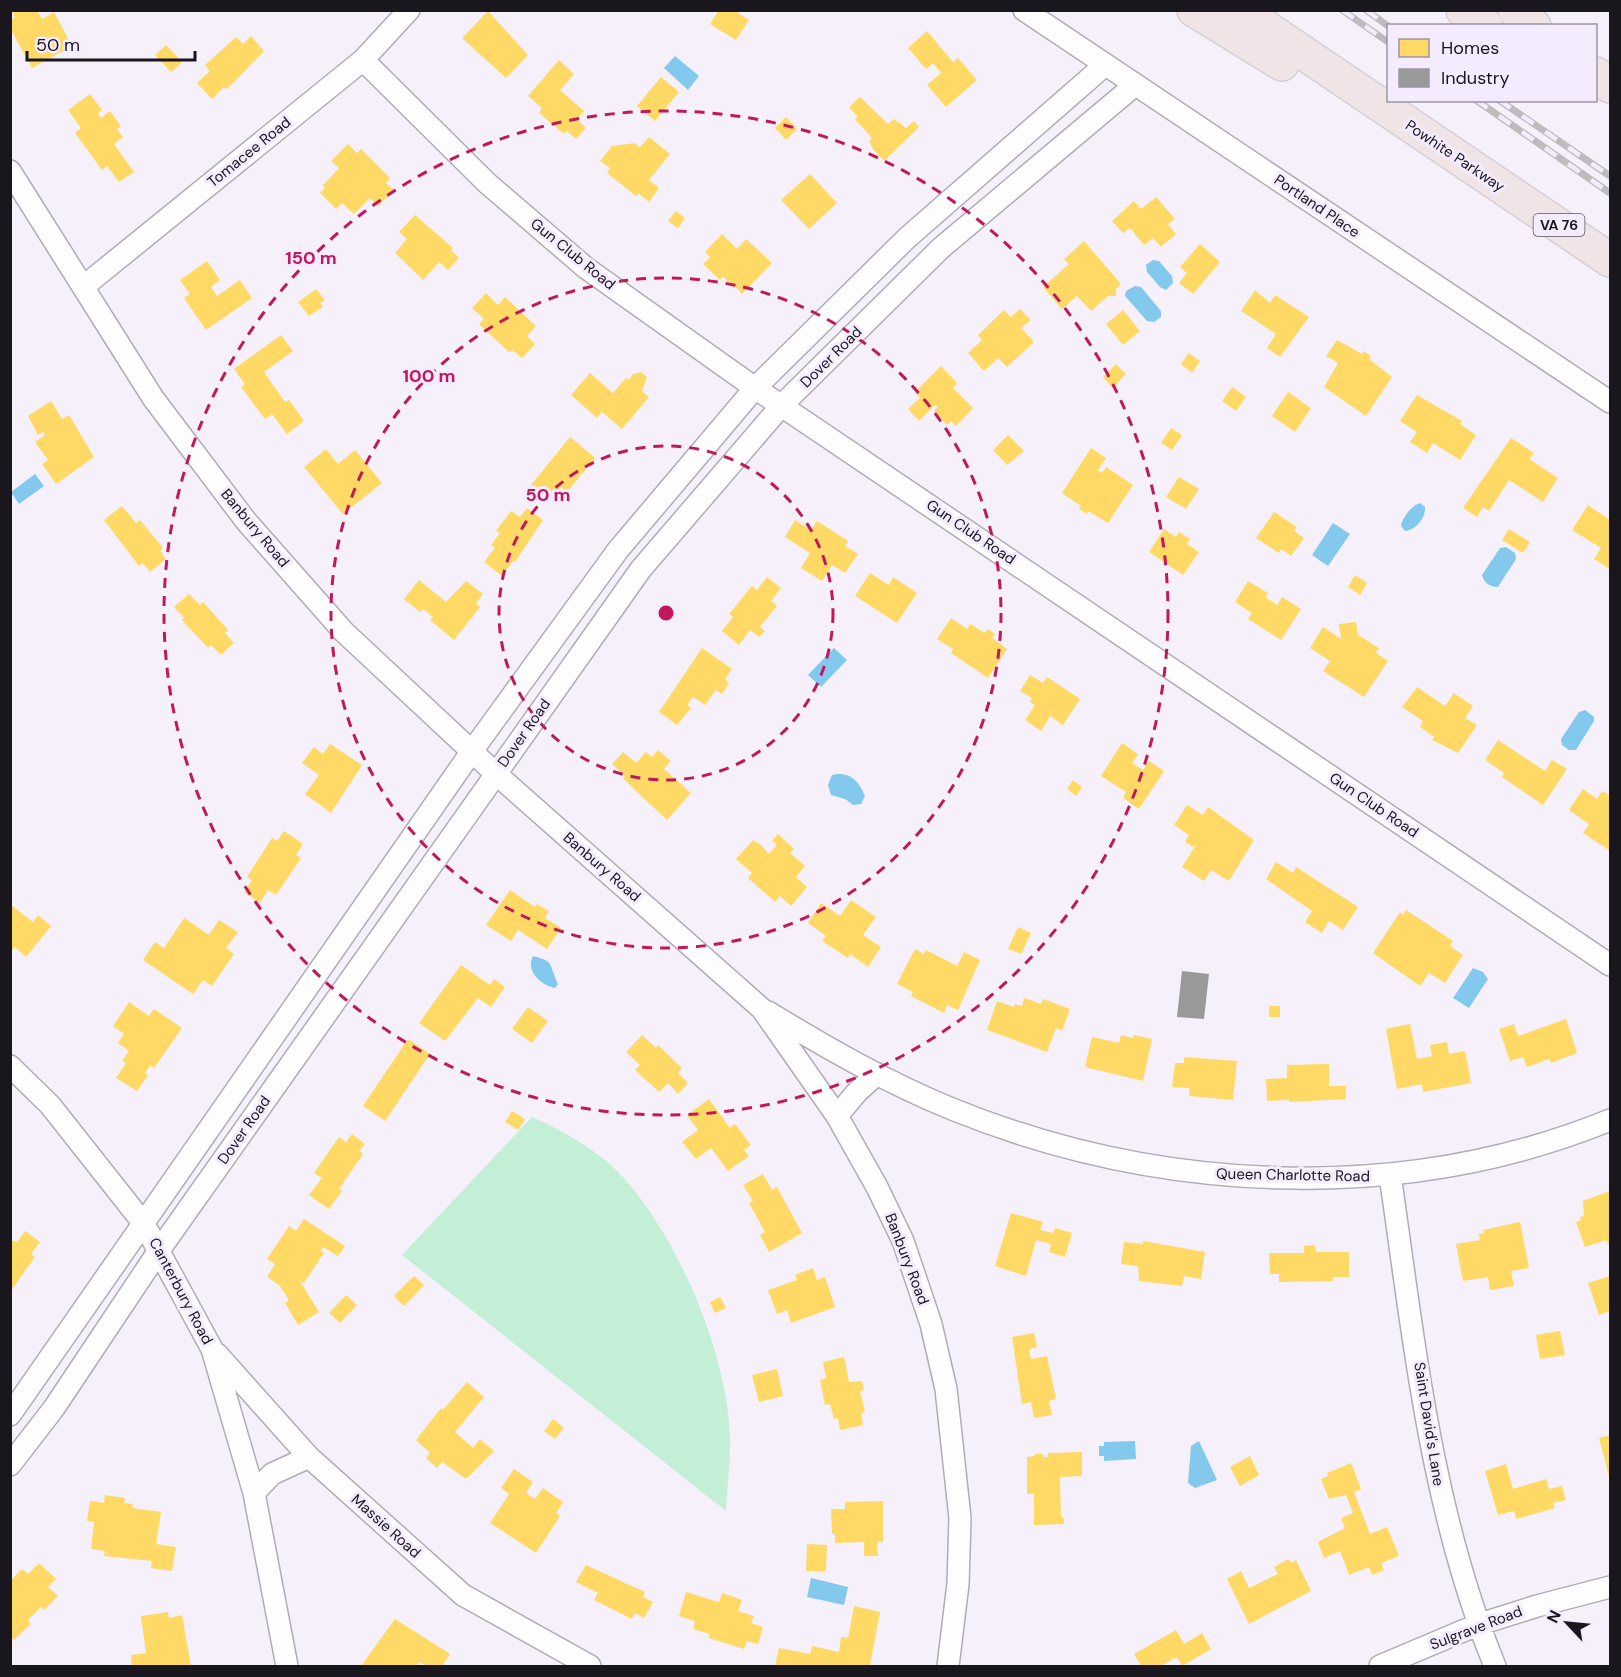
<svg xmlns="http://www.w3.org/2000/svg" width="1621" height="1677" viewBox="0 0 1621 1677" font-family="'DM Sans',sans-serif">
  <rect width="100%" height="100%" fill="#f5f0fa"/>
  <path fill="#c3efd7" d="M532 1117C561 1130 589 1145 613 1167 675 1227 730 1356 730 1443 730 1465 727 1488 726 1511L402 1255Z"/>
  <path fill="#83c9ed" d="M675 56 699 76 688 90 664 68Z
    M1153 260 1159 261 1172 276 1173 283 1166 290 1160 287 1147 272 1146 265Z
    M1135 286 1141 287 1161 311V317L1154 322 1147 321 1125 296 1126 291Z
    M35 474 44 486 19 504 11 492Z
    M1420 503 1425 507C1426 518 1416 530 1405 531L1401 526C1402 518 1412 505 1420 503Z
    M1333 523 1350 534 1328 566 1312 555Z
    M1506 547 1515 553 1516 559 1498 587C1490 587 1484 583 1482 575L1500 548Z
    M834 648 847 660 821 687 808 675Z
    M1585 710 1594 717V721L1576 750H1569L1562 745 1561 739 1579 712Z
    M837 774C852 773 860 783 865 796L861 804 853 805 845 799 831 795 828 785 832 775Z
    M533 956C555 962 548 962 558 984L555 988C541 985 525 971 533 956Z
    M1473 968 1483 972 1488 979 1469 1008 1453 998Z
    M1135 1441 1136 1459 1104 1461V1456H1099V1446H1104V1442Z
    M1199 1441 1217 1480 1195 1488 1188 1483 1191 1446Z
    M811 1578 848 1587 844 1605 807 1597Z"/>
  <path fill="#ffd966" d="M11 10H37L42 19 54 12 72 46 32 68 10 28V20L15 18Z
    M719 10H734L749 20 736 40 710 24Z
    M488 11 528 55 506 78 462 38Z
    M927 31 953 62 958 58 977 80 946 107 927 85 941 73 933 63 926 69 908 48Z
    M251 36 264 51 227 89 224 87 212 99 197 83 210 71 205 65 236 37 243 44Z
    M166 45 182 62 171 72 155 55Z
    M559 60 574 74 560 90 584 111 577 119 586 128 576 139 567 131 564 134 539 113 542 108 528 96Z
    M661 77 679 92 655 121 637 106Z
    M90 94 102 110 98 113 101 118 110 111 121 126 117 129 123 137 114 144 134 172 119 182 107 166 102 170 75 133 81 128 68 110Z
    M860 97 888 124 894 119 906 128 914 121 919 127 884 161 873 149 869 141 872 138 855 119 858 117 849 107Z
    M786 117 797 129 786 140 775 128Z
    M649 137 670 154 649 180 659 188 649 202 638 193 636 196 607 173 610 168 600 161 612 146 634 143 640 147Z
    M348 144 357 153 361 149 390 178 386 183 394 190 378 206 370 198 354 214 342 203 336 209 320 193 325 188 323 185 339 168 331 161Z
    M810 174 837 203 809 229 781 200Z
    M1156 197 1175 219 1168 224 1176 234 1161 247 1153 238 1144 245 1130 228 1123 233 1112 221 1134 201 1141 209Z
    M676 211 685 218 678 228 668 221Z
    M415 215 453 248 451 250 459 258 448 270 439 262 423 280 395 253 407 239 399 232Z
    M722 234 737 249 746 239 772 263 742 294 735 286 733 288 723 276 720 280 703 264 710 257 705 252Z
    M1084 241 1121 284 1116 289V296H1108L1091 311 1077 296 1062 309 1043 287 1069 264 1064 259Z
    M1200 244 1220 262 1193 294 1179 283 1187 273 1180 267Z
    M207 261 220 280 211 287 217 296 240 280 252 298 206 330 184 298 190 294 180 280Z
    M316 289 325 300 320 303 323 307 309 316 298 302Z
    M1255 290 1270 303 1275 295 1309 317 1280 357 1267 348 1276 334 1241 311Z
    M486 293 498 305 505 297 536 326 527 336 535 344 522 358 512 350 509 352 479 324 484 319 472 308Z
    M1020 309 1031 320 1021 328 1034 342 1007 367 998 358 984 371 968 353 982 340 978 335 1004 310 1011 317Z
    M1123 310 1140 331 1123 345 1106 324Z
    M281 335 293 351 264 372 285 402 289 400 304 421 287 434 272 414 265 419 241 387 245 384 234 369Z
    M1337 340 1362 354 1364 351 1371 356 1369 359 1392 377 1366 416 1324 387 1338 363 1326 356Z
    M1189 353 1200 361 1192 373 1181 364Z
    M1116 364 1126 374 1113 388 1103 377Z
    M941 366 957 383 953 388 973 408 956 426 951 421 947 425 934 411 938 407 935 405 919 421 908 409 920 398 915 392Z
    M641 372 647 377 642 391 649 397 622 429 602 412 597 418 571 395 590 373 613 393 626 378 629 380 633 374Z
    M1232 387 1246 397 1236 411 1222 401Z
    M1288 392 1311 408 1295 432 1272 416Z
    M1417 395 1462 421 1460 424 1476 435 1460 460 1433 443 1427 453 1410 442 1417 432 1400 421Z
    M51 401 62 419 69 415 94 457 56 484 42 464 48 460 35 442 45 435 43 432 38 435 28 416Z
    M1171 428 1182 435 1172 450 1161 443Z
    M1008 435 1024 451 1007 465 993 450Z
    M570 437 595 458 567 492 561 487 550 500 531 485Z
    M1511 438 1534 453 1529 459 1558 478 1543 502 1509 480 1489 511 1483 507 1477 517 1463 508Z
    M1091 448 1106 458 1098 470 1102 473 1106 467 1133 485 1108 523 1088 511 1087 514 1079 509 1081 506 1062 493Z
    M326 449 338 464 355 450 382 483 343 514 304 467Z
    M1179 477 1199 489 1186 509 1166 497Z
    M1588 505 1610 520V569L1594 559 1601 548 1572 530Z
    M122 506 136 523 140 520 163 548 160 551 166 559 150 572 143 563 139 566 104 520Z
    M527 508 543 520 515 562 513 561 502 576 484 562 495 548 491 545 500 533 496 531 511 511 520 517Z
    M1274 512 1297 527 1294 531 1304 538 1291 556 1281 549 1279 553 1256 538Z
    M795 520 811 530 817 521 848 541 845 546 858 554 845 573 832 565 822 581 801 568 810 553 785 537Z
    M1164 529 1176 537 1179 532 1190 539 1187 544 1199 552 1183 575 1149 552Z
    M1509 529 1530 542 1523 553 1502 540Z
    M870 573 889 585 893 577 917 593 897 623 855 596Z
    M1355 575 1367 583 1360 595 1348 587Z
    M767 577 781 588 771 601 777 606 760 627 765 631 759 637 750 630 739 645 722 631 733 617 729 614 752 586 757 590Z
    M419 580 446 602 466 581 483 594 476 603 480 607 454 640 430 620 433 617 423 609 420 612 404 599Z
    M1248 581 1268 593 1265 597 1277 605 1282 597 1301 609 1281 640 1248 619 1252 613 1235 602Z
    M189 594 200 605 203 602 228 630 225 633 234 643 221 655 211 645 208 648 182 620 184 618 174 607Z
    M951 618 967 629 970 624 985 633 988 629 995 634 992 638 1007 649 988 678 951 653 953 649 937 639Z
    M1356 622 1358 635 1379 648 1376 653 1388 661 1364 697 1323 671 1330 661 1310 648 1323 627 1341 639 1339 624Z
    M702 648 732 669 725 679 729 683 722 694 716 690 705 705 693 697 687 705 691 708 677 725 659 712Z
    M1030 675 1043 683 1047 677 1080 699 1063 725 1050 716 1041 731 1025 720 1035 705 1030 702 1032 698 1020 691Z
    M1417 687 1445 706 1454 693 1473 706 1465 718 1477 725 1458 753 1432 740 1434 737 1420 727 1423 721 1402 707Z
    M1498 740 1545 771 1552 760 1567 769 1543 805 1502 777 1504 773 1485 760Z
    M1122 743 1138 754 1132 763 1143 770 1149 761 1164 771 1139 809 1123 798 1126 792 1101 776Z
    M330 744 362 765 331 813 305 794 319 775 302 763 314 747 323 754Z
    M658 750 671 761 664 769 691 793 667 820 638 793 623 778 625 776 612 764 623 752 636 763 646 752 652 757Z
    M1073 780 1082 787 1076 796 1067 789Z
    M1583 789 1597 799 1602 791 1610 795 1609 850 1583 833 1589 824 1569 810Z
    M1187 805 1203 815 1208 807 1254 840 1229 881 1211 870 1204 881 1182 867 1196 845 1193 847 1185 842 1189 835 1174 825Z
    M284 831 303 844 296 855 301 858 276 895 268 890 260 903 244 892 252 880 247 877 272 838 277 841Z
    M778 834 794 849 790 853 805 866 796 877 807 887 791 906 780 896 775 902 748 878 752 873 736 859 753 840 761 845 769 854 777 845 772 841Z
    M1276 862 1293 873 1296 867 1358 907 1343 930 1329 921 1322 933 1305 922 1312 911 1266 879Z
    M510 890 535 907 537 904 549 911 545 918 561 928 547 949 518 930 511 941 486 925Z
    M851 900 876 917 863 935 881 947 868 967 850 954 848 958 822 941 826 936 808 923 821 903 840 916Z
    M10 904 33 922 38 915 51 926 26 957 15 947 10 952Z
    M1406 910 1453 941 1450 946 1463 955 1445 983 1429 973 1420 986 1373 953 1400 912 1403 915Z
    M184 918 209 935 219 920 238 932 226 948 234 954 212 986 203 980 193 994 143 960 155 942 164 948Z
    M1018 927 1031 933 1021 954 1008 949Z
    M915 949 924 954 926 950 957 966 964 952 980 960 958 1010 947 1005 944 1013 911 996 913 992 897 984Z
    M461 965 490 985 494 979 505 987 491 1007 478 998 445 1041 419 1023Z
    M1024 998 1041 1004 1043 999 1070 1009 1062 1031 1056 1028 1047 1052 987 1030 997 1001 1014 1007 1015 1004 1022 1006Z
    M129 1002 149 1016 154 1009 182 1028 154 1068 150 1065 145 1073 148 1075 137 1091 116 1078 126 1063 122 1061 129 1051 118 1043 124 1034 113 1026Z
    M1269 1006H1280V1017H1269Z
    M528 1007 548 1021 532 1043 512 1029Z
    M1566 1019 1577 1053 1551 1063 1549 1059 1527 1067 1523 1057 1510 1061 1499 1029 1514 1024 1518 1036Z
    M1410 1024 1417 1059 1432 1056 1430 1045 1447 1042 1449 1054 1465 1051 1471 1083 1423 1092 1422 1084 1397 1089 1386 1029Z
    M642 1035 656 1048 658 1045 682 1068 678 1073 688 1083 678 1094 668 1083 659 1092 635 1070 640 1065 626 1052Z
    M1121 1035 1133 1038 1134 1035 1152 1039 1143 1081 1085 1067 1092 1037 1119 1043Z
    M408 1039 430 1054 385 1121 363 1106Z
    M1184 1057 1237 1061 1233 1100 1189 1096 1190 1088 1172 1087 1175 1063H1184Z
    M1329 1064V1086H1346V1099L1289 1102V1100L1267 1101 1266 1079 1287 1078V1065Z
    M709 1099 730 1128 735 1124 751 1145 744 1150 749 1156 728 1171 711 1148 696 1159 682 1142 698 1130 687 1115Z
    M512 1111 525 1119 518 1130 505 1122Z
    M352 1134 365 1144 359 1151 363 1154 339 1189 342 1191 329 1209 309 1195 322 1178 314 1173 339 1137 346 1142Z
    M763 1174 772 1190 777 1187 802 1233 769 1252 760 1235 765 1232 749 1203 753 1201 743 1185Z
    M1610 1191V1243L1608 1244 1606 1240 1585 1247 1576 1222 1581 1220 1580 1217 1584 1216 1583 1201Z
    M1011 1213 1043 1222 1040 1230 1053 1233 1055 1228 1072 1233 1065 1257 1049 1252 1051 1244 1036 1240 1026 1276 995 1266Z
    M304 1219 345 1246 338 1256 323 1247 321 1251 324 1253 304 1283 300 1281 319 1312 298 1325 285 1303 289 1300 279 1285 267 1277 275 1264 267 1259 289 1226 296 1231Z
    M1520 1222 1529 1268 1511 1271 1514 1286 1490 1290 1488 1277 1463 1281 1456 1244 1480 1240 1479 1234 1484 1233 1483 1230Z
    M25 1231 40 1242 31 1254 35 1257 10 1292V1240L17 1242Z
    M1143 1241 1205 1252 1201 1279 1184 1276 1182 1286 1139 1281 1138 1266 1121 1264 1124 1242 1143 1244Z
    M1315 1245 1316 1252H1349V1277H1333V1281L1279 1282V1274H1270L1269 1253H1304V1246Z
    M813 1268 817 1280 825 1277 835 1307 791 1323 787 1310 777 1314 768 1290 797 1280 795 1275Z
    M414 1276 424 1285 404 1306 394 1296Z
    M1610 1276V1311L1599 1315 1588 1283Z
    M346 1295 357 1305 340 1323 329 1313Z
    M720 1297 726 1308 715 1313 710 1302Z
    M1560 1331 1565 1355 1540 1359 1536 1335Z
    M1034 1333 1037 1347 1029 1349 1031 1359 1047 1356 1056 1399 1049 1401 1052 1415 1034 1418 1031 1402 1022 1404 1012 1337Z
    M844 1357 849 1382 862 1381 864 1390 860 1391 865 1412 861 1413 863 1425 840 1430 838 1418 834 1419 830 1404 825 1405 820 1380 826 1378 823 1362Z
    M777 1369 783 1396 759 1402 752 1375Z
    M467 1382 484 1397 455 1432 473 1448 480 1439 494 1451 466 1479 442 1462 437 1468 426 1458 430 1453 416 1440 441 1408 443 1410Z
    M553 1419 564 1428 555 1439 544 1431Z
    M1610 1435V1480L1599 1438Z
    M1082 1452V1476L1060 1477 1061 1518H1064V1524L1034 1525V1494H1027V1457L1035 1456V1454H1043V1457H1048V1453Z
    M1250 1456 1259 1475 1240 1486 1230 1467Z
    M1351 1463 1361 1489 1354 1492 1370 1534 1387 1527 1399 1556 1381 1563 1384 1570 1372 1575 1369 1567 1349 1575 1340 1551 1324 1558 1318 1542 1345 1528 1341 1518 1353 1513 1346 1495 1329 1499 1321 1479 1328 1476 1327 1473Z
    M1506 1464 1513 1489 1546 1479 1549 1489 1562 1486 1566 1500 1553 1503 1555 1508 1516 1519 1514 1511 1498 1515 1485 1471Z
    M514 1469 533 1482 526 1493 535 1499 543 1488 563 1502 556 1513 560 1516 536 1553 490 1523 509 1494 501 1488Z
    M105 1495 125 1498 124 1503 133 1504 132 1508 161 1512 156 1544 176 1547 172 1571 151 1568 152 1561 104 1556 105 1551 91 1549 94 1522 87 1521 90 1501 104 1503Z
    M883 1501V1542H877L878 1556H864V1542L835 1543V1534H832L831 1509H845V1502Z
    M807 1544 827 1545 826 1571H806Z
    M1289 1559 1291 1563 1296 1560 1311 1591 1249 1624 1227 1579 1241 1571 1249 1588 1278 1574 1274 1567Z
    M39 1563 56 1579 48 1587 58 1596 44 1610 41 1607 28 1620 31 1624 14 1640 10 1636V1581L22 1569 28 1574Z
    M586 1565 645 1592 643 1597 653 1602 644 1618 635 1613 632 1619 594 1600 598 1593 576 1582Z
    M686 1592 719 1602 722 1593 742 1600 738 1611 754 1616 751 1623 763 1627 758 1644 747 1641 744 1649 709 1638 710 1634 693 1629 695 1621 679 1616Z
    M854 1606 880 1612 870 1666H775L779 1648 810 1654 812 1646 839 1652 841 1637 848 1638Z
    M168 1612 169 1618 182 1615 191 1666H132L131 1655 146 1653 141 1616Z
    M395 1619 450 1654 442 1666H427L420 1662 417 1666H361Z
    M1176 1630 1184 1644 1202 1633 1211 1649 1182 1666 1177 1657 1160 1666H1141L1134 1654Z"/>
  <path fill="#999" d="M1182 971 1209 974 1204 1019 1177 1017Z"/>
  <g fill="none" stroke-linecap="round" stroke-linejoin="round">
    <g stroke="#b0acb5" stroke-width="24">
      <path id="minor" d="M1024 10 1610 402
        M363 60 487 183 586 268 755 388 1610 965
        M10 171 153 398 246 521 344 632 495 773 762 1009 837 1116 877 1187 903 1241 931 1324 946 1389 960 1518 958 1584 948 1666
        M83 287 363 60 409 10
        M768 1012C827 1048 888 1083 952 1109 1159 1193 1402 1205 1610 1120
        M10 1066 50 1105 144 1224 212 1349 254 1493 287 1666
        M837 1116 857 1092 877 1074
        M1390 1175C1414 1340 1431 1511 1495 1666
        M217 1354 309 1457 463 1595 590 1666
        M10 1415 472 751 618 550 755 388 907 238 1105 65
        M10 1465 54 1408 160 1249 641 569 782 405 941 248 1135 85
        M254 1493 272 1474 309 1457
        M1380 1666 1477 1625 1537 1606 1610 1587"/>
    </g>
    <g stroke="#d2cfd5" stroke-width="36">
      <path id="motorway" d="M1194 10 1282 64
        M1240 10 1610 260
        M1463 10 1486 26
        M1515 10 1534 26
        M1596 74 1610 86"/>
    </g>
    <use href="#minor" stroke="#fefdfe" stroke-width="21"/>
    <use href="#motorway" stroke="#f0e4e6" stroke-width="33"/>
    <g stroke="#bdbbbe" stroke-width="7">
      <path id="rail" d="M1342 10 1388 42
        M1366 10 1388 26
        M1476 100 1610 193
        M1499 100 1610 176"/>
    </g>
    <use href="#rail" stroke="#f4ecfe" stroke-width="4.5" stroke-dasharray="14" stroke-linecap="butt"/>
  </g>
  <g fill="none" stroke="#c2185b" stroke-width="3" stroke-dasharray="10 8">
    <circle cx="666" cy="613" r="167"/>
    <circle cx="666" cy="613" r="335"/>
    <circle cx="666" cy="613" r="502"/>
  </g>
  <g text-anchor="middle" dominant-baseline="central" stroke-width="6" stroke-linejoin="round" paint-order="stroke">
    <rect fill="#f4ecfe" stroke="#5b5660" stroke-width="1.5" x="1533.5" y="214" width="51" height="22" rx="4.5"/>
    <g font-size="14" font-weight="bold" fill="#19161d">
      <text x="1559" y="225">VA 76</text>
    </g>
    <g font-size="15" fill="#19161d" stroke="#f4ecfe">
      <text transform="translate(249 152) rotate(-39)">Tomacee Road</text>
      <text transform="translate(1455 156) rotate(34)">Powhite Parkway</text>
      <text transform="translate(1317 206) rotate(34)">Portland Place</text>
      <text transform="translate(573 254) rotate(39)">Gun Club Road</text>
      <text transform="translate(831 357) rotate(-45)">Dover Road</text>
      <text transform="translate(255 528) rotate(50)">Banbury Road</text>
      <text transform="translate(971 532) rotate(34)">Gun Club Road</text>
      <text transform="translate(524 733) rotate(-55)">Dover Road</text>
      <text transform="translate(1374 805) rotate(34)">Gun Club Road</text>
      <text transform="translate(602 867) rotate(41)">Banbury Road</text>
      <text transform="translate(244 1130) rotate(-55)">Dover Road</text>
      <text transform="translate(1293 1175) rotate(1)">Queen Charlotte Road</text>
      <text transform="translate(907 1259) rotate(69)">Banbury Road</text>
      <text transform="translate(181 1291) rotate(62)">Canterbury Road</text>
      <text transform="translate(1429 1424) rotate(81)">Saint David's Lane</text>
      <text transform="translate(386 1526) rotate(42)">Massie Road</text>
      <text transform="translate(1476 1628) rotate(-21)">Sulgrave Road</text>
    </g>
  </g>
  <circle cx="666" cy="613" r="9" fill="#c2185b" stroke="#f4ecfe" stroke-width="3"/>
  <g font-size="18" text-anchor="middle" font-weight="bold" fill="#c2185b" stroke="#f4ecfe" stroke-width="6" stroke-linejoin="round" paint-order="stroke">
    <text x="311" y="264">150 m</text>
    <text x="429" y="382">100 m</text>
    <text x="548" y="501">50 m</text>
  </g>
  <rect width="1621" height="1677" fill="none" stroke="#19161d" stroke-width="24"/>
  <rect x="1387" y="24" width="210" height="78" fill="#f4ecfe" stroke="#9c96a4" stroke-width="1.5"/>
  <rect x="1399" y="39" width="30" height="18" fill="#ffd966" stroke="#9c96a4" stroke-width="1.5"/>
  <text x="1441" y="54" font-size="18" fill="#19161d">Homes</text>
  <rect x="1399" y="69" width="30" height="18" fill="#999999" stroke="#9c96a4" stroke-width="1.5"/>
  <text x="1441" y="84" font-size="18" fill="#19161d">Industry</text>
  <g transform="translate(1567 1623) rotate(296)" stroke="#f4ecfe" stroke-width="4.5" paint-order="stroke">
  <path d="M0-4.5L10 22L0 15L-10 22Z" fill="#19161d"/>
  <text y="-9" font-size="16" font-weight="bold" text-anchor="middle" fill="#19161d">N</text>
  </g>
  <path d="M27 51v9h168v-9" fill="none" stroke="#19161d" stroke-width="3"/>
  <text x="36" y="51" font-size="18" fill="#19161d" stroke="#f4ecfe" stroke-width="4.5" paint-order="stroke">50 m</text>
</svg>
